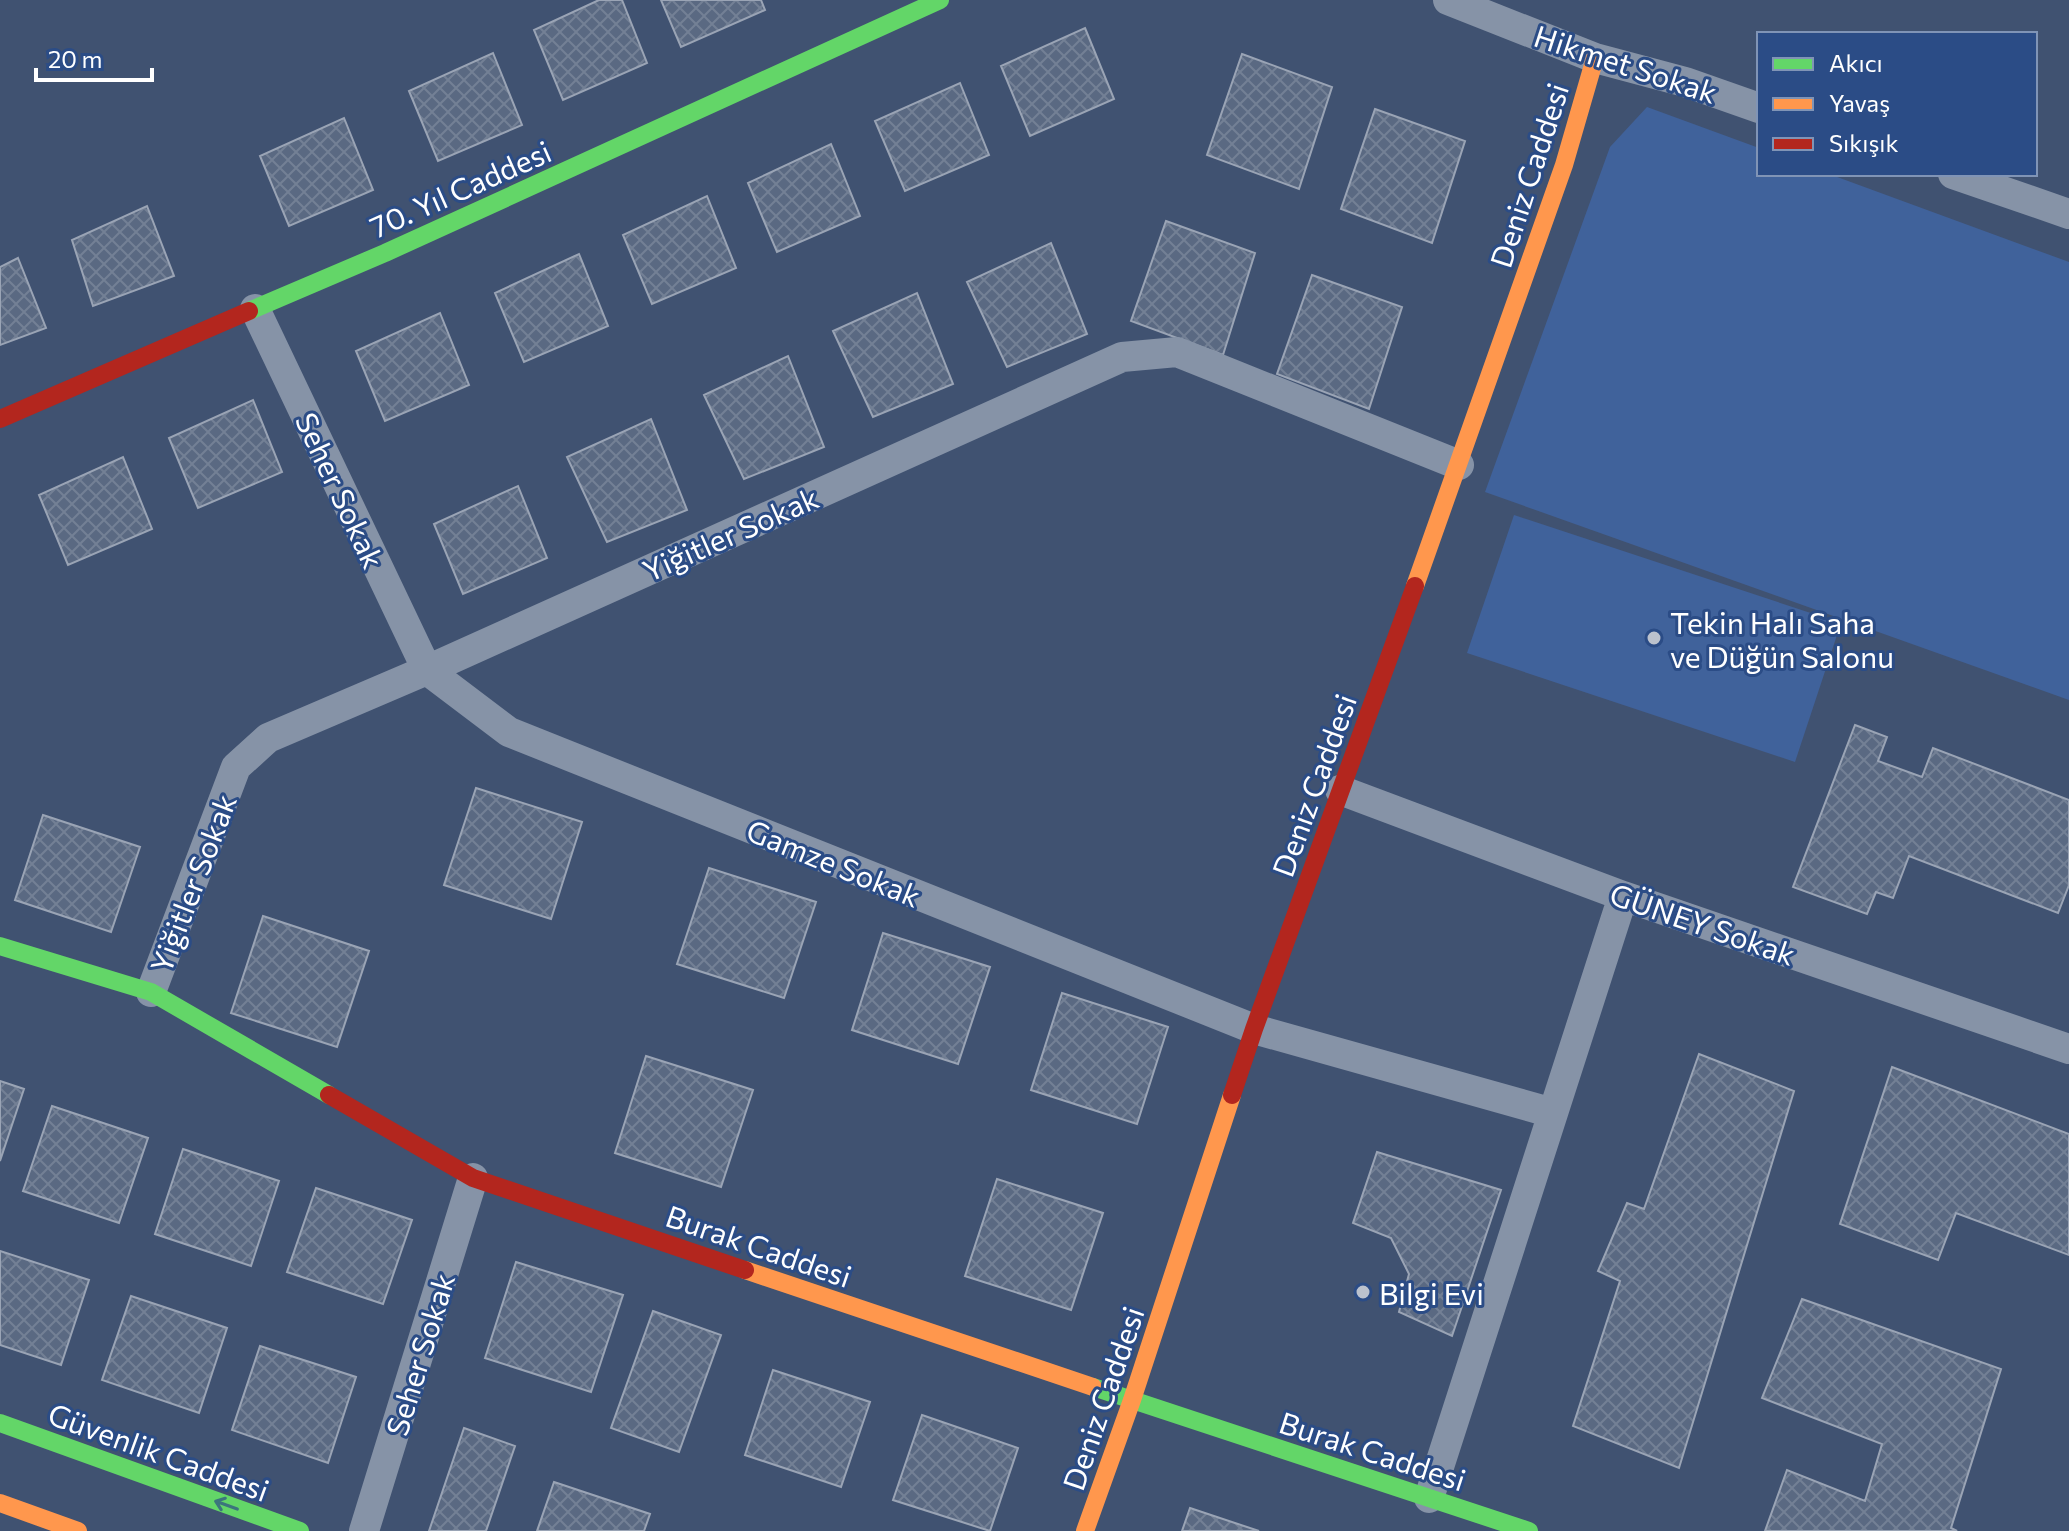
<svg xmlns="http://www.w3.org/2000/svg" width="2069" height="1531" viewBox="0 0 2069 1531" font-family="Commissioner,sans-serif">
  <defs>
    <pattern id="building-cross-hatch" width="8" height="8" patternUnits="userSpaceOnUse" patternTransform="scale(2)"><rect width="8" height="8" fill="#5a6982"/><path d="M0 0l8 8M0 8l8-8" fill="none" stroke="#738095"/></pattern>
  </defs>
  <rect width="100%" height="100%" fill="#405271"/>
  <path fill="#40629b" d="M1647 107 1759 148V174H1829L2069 262V700L1485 492 1610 147Z
    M1514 515 1841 623 1795 762 1467 653Z"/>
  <path fill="url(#building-cross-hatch)" stroke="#9aa4b5" stroke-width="2" d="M599 0H622L647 63 563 100 534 30Z
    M661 0H761L765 10 681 47Z
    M1085 28 1114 99 1030 136 1001 66Z
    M493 53 522 125 438 161 409 91Z
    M1242 54 1332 87 1299 189 1207 155Z
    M960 83 989 155 905 191 875 121Z
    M1375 109 1465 141 1432 243 1341 209Z
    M344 118 373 190 289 226 260 156Z
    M831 144 860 216 777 252 748 183Z
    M707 196 736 268 652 304 623 235Z
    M147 206 174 276 93 306 72 240Z
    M1166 221 1255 253 1223 355 1131 321Z
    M1051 243 1087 334 1007 367 967 282Z
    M579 254 608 326 524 362 495 293Z
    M18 258 46 328 0 345V267Z
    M1312 275 1402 307 1369 409 1277 374Z
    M917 293 953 384 873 417 833 331Z
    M440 313 469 385 385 421 356 351Z
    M788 356 824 447 744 479 704 395Z
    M253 400 282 472 198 508 169 438Z
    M651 419 687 510 607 542 567 457Z
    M123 457 152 529 68 565 39 495Z
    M518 486 547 558 463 594 434 524Z
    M1855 725 1887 737 1878 761 1922 777 1933 748 2069 800V885L2058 913 1909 856 1893 898 1876 892 1867 914 1793 887Z
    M476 788 582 822 551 919 444 885Z
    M43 815 140 847 111 932 15 900Z
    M709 868 816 902 784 998 677 964Z
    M263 916 369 951 337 1047 231 1013Z
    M883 933 990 967 958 1064 852 1030Z
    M1062 993 1168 1027 1137 1124 1031 1090Z
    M1699 1054 1794 1091 1679 1468 1573 1426 1620 1281 1598 1271 1627 1203 1644 1209Z
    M646 1056 753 1090 721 1187 615 1153Z
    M1892 1067 2069 1134V1255L1956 1213 1938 1260 1840 1224Z
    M0 1081 24 1089 0 1161Z
    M52 1106 148 1138 119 1223 23 1191Z
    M183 1149 279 1181 251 1266 155 1234Z
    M1377 1152 1501 1190 1452 1336 1399 1312 1409 1274 1391 1238 1353 1223Z
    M997 1179 1103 1213 1071 1310 965 1276Z
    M316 1188 412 1220 383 1304 287 1272Z
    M0 1251 89 1280 61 1365 0 1345Z
    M516 1262 623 1295 591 1392 485 1358Z
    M131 1296 227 1328 199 1413 102 1380Z
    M1802 1299 2001 1369 1951 1528 1957 1531H1765L1787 1470 1865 1501 1882 1444 1762 1398Z
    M653 1311 721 1335 679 1452 611 1428Z
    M260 1346 356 1377 328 1463 232 1430Z
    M773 1370 870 1402 841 1487 745 1455Z
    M922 1415 1018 1448 990 1531 893 1500Z
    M464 1428 515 1446 486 1531H429Z
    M554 1482 650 1514 644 1531H537Z
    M1190 1508 1259 1531H1182Z"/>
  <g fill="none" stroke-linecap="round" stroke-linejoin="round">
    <path stroke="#8693a7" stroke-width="30" d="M1448 0 1595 58 1685 82 1759 108
      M1953 174 2069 214
      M255 309 427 670 509 732 1254 1029 1553 1113
      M1340 790 1623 896 2069 1049
      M151 992 236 767 268 738 427 670 1122 357 1177 352 1459 465
      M1429 1498 1623 896
      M364 1531 473 1178"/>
    <path stroke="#63d668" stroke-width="18" d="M249 311 385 253 940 0
      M0 946 151 992 329 1095
      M1093 1387 1529 1531
      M0 1423 300 1531"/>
    <path stroke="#ff974d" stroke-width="18" d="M1415 586 1564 165 1595 58
      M745 1270 1093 1387
      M0 1503 78 1531
      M1085 1531 1132 1400 1232 1095"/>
    <path stroke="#b3261e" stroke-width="18" d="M0 419 249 311
      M329 1095 473 1178 745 1270
      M1232 1095 1254 1029 1415 586"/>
  </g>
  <defs><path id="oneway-shaft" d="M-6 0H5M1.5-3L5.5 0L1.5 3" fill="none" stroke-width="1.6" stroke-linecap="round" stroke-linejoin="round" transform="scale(2)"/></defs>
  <use stroke="#3c757d" href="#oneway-shaft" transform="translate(226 1505) rotate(-160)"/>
  <g fill="#bcc2cd" stroke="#2b4c86" stroke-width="3">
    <circle cx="1654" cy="638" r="8"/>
    <circle cx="1363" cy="1292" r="8"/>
  </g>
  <g text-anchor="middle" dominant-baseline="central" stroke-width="6" stroke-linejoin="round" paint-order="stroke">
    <g font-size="30" fill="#fff" stroke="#2b4c86">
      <text transform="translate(1626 63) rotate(18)">Hikmet Sokak</text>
      <text transform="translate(1528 175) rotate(-72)">Deniz Caddesi</text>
      <text transform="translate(460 188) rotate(-24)">70. Yıl Caddesi</text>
      <text transform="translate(341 490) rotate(65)">Seher Sokak</text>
      <text transform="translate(730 533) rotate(-24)">Yiğitler Sokak</text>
      <text transform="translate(1313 785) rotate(-70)">Deniz Caddesi</text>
      <text transform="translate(834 862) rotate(22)">Gamze Sokak</text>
      <text transform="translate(192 883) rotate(-69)">Yiğitler Sokak</text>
      <text transform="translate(1703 923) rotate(19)">GÜNEY Sokak</text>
      <text transform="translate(759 1245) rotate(19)">Burak Caddesi</text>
      <text transform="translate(419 1354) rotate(-73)">Seher Sokak</text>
      <text transform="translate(1102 1398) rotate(-71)">Deniz Caddesi</text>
      <text transform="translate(1373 1450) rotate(18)">Burak Caddesi</text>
      <text transform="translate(159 1451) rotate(20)">Güvenlik Caddesi</text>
    </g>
    <g font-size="30" fill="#fff" stroke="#2b4c86" text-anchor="start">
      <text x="1670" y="621">Tekin Halı Saha<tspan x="1670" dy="34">ve Düğün Salonu</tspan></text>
      <text x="1379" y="1292">Bilgi Evi</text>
    </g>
  </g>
  <rect x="1757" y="32" width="280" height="144" fill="#2b4c86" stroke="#8094b6" stroke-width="2"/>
  <rect x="1773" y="58" width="40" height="12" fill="#63d668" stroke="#8094b6" stroke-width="2"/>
  <text x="1829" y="72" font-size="24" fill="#ffffff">Akıcı</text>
  <rect x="1773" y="98" width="40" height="12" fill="#ff974d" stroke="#8094b6" stroke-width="2"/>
  <text x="1829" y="112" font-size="24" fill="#ffffff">Yavaş</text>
  <rect x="1773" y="138" width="40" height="12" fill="#b3261e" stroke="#8094b6" stroke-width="2"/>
  <text x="1829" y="152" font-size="24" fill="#ffffff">Sıkışık</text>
  <path d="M36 68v12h116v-12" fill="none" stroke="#ffffff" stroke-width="4"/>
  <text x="48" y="68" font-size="24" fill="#ffffff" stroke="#2b4c86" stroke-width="6" paint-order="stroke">20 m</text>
</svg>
